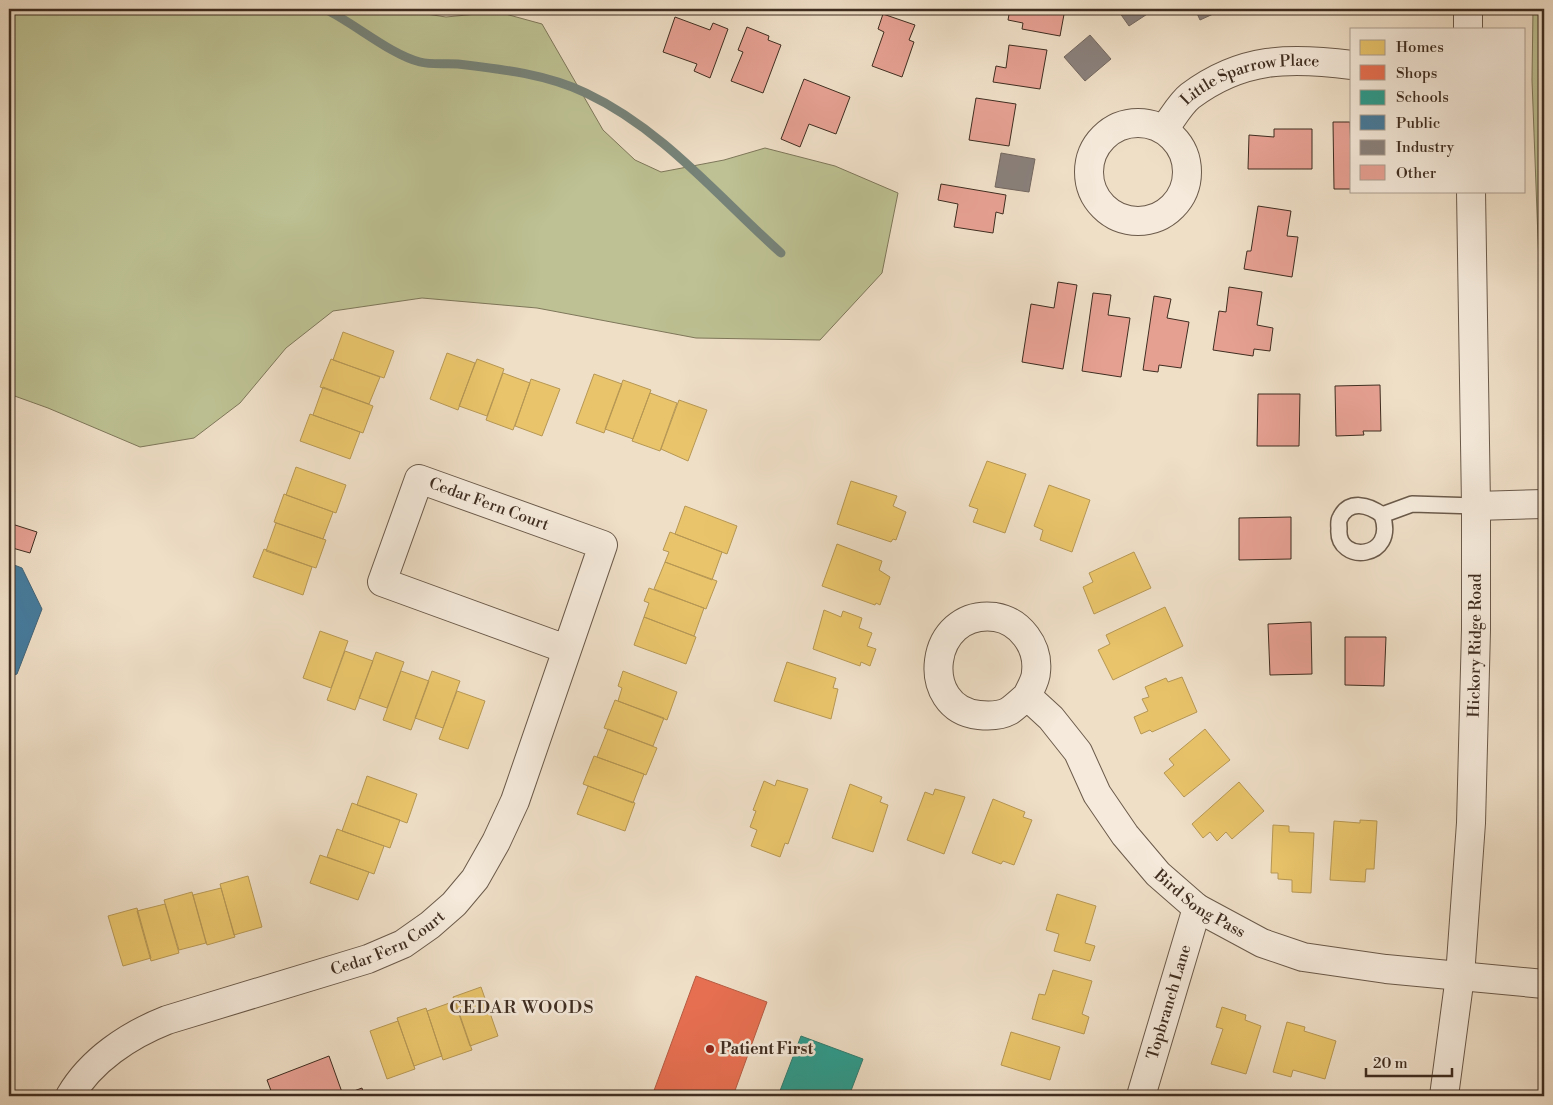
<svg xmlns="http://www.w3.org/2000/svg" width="1553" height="1105" viewBox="0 0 1553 1105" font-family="'Libre Bodoni',serif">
  <rect width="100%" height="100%" fill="#efdfc7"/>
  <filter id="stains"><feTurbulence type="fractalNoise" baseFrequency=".004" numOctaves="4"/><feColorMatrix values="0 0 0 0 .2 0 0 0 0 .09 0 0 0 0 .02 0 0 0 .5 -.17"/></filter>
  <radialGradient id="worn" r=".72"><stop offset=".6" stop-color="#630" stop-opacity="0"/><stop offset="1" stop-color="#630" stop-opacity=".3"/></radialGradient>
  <path fill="#bdc193" stroke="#7e775a" d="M9 9H394L446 17 498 12 542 24 603 130 635 160 661 172 724 160 765 148 835 166 898 193 882 273 820 340 696 338 537 308 422 298 333 311 286 348 240 403 194 438 140 447 48 408 9 394Z
    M1533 9H1544V397L1532 80Z"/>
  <path fill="#e9c46a" stroke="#b69754" d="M343 332 394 351 384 378 333 360Z
    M447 353 475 363 458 410 430 399Z
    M331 359 380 377 369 404 320 387Z
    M477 359 504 369 487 416 459 406Z
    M503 373 530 383 513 430 486 420Z
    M594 374 622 384 604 433 576 423Z
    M531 379 560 389 542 436 515 426Z
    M623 380 651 390 633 439 605 429Z
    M323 387 373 406 363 433 313 415Z
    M650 393 677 403 660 451 632 441Z
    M679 400 707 410 688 461 661 449Z
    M310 414 360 432 350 459 300 441Z
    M987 461 1026 474 1005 533 973 522 978 509 969 506Z
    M296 467 346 485 336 513 286 495Z
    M851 481 897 496 893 506 906 512 896 540 893 539 891 542 837 524Z
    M1049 485 1090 500 1072 552 1040 540 1043 530 1034 526Z
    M284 494 333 512 323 539 274 522Z
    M685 506 737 526 727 554 675 534Z
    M276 523 326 540 316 568 266 551Z
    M670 532 722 552 712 580 665 562 669 552 663 550Z
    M837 544 882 561 879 570 890 577 880 605 876 603 875 605 822 586Z
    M264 549 312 567 303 595 253 577Z
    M1134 552 1151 588 1094 614 1083 587 1093 582 1089 573Z
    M665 562 717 581 706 609 654 589Z
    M649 588 704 608 694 636 644 617 649 603 644 601Z
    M1165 607 1183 646 1113 680 1098 650 1110 644 1106 635Z
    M824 610 841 617 843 611 862 618 859 628 872 633 867 646 876 649 870 666 861 662 860 666 813 649Z
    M644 617 696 637 686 664 634 645Z
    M320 631 348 641 331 688 303 678Z
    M345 651 373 661 355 710 327 700Z
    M376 652 404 662 387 708 359 698Z
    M787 662 836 678 833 688 838 689 831 719 774 701Z
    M401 671 429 681 411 730 383 720Z
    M432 671 460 681 443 728 415 718Z
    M623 671 677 692 667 720 618 701 622 688 618 686Z
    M1182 677 1197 712 1152 732 1150 730 1141 734 1134 717 1148 711 1142 699 1149 697 1145 687 1166 678 1168 682Z
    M457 691 485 701 468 749 439 739Z
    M615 700 664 718 653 746 604 728Z
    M608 729 657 748 646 775 597 757Z
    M1205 729 1230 760 1184 797 1164 773 1174 765 1169 759Z
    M594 756 644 774 633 803 583 784Z
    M367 776 417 794 407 823 357 805Z
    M777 780 808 789 788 844 785 843 780 857 751 846 757 830 750 827 756 811 753 810 764 781 775 786Z
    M1239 782 1264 811 1232 839 1226 832 1217 841 1210 832 1203 838 1192 824Z
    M850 784 882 797 880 802 888 805 873 852 832 838Z
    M588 786 635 803 625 831 577 814Z
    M935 789 965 797 944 854 907 840 925 792 933 795Z
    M993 799 1025 812 1023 817 1032 820 1014 865 1003 861 1001 864 972 853Z
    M352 803 400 820 390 848 342 831Z
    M1360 820 1377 821 1374 869H1366L1365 882 1330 880 1334 821 1360 823Z
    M1273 825 1289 826V832L1314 833 1311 893 1292 892V880L1278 879V873H1271Z
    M337 829 384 846 374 874 327 857Z
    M320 855 369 872 358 900 310 883Z
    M248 876 262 927 234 935 220 884Z
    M221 888 235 937 207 945 193 895Z
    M192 892 206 943 179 950 164 900Z
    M1057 894 1096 906 1085 943 1095 946 1090 961 1054 951 1059 934 1046 930Z
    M165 904 179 953 151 961 137 911Z
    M137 908 151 958 123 966 108 916Z
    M1053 970 1092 981 1082 1014 1089 1017 1084 1034 1032 1019 1039 994 1045 995Z
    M481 987 498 1036 470 1046 453 997Z
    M455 1001 472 1050 443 1060 427 1011Z
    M1222 1007 1246 1015 1245 1020 1261 1026 1246 1074 1211 1064 1223 1029 1216 1027Z
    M426 1008 442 1056 414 1066 397 1018Z
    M398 1021 415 1069 387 1079 370 1031Z
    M1287 1022 1305 1027 1304 1031 1336 1041 1325 1079 1293 1070 1291 1077 1273 1072Z
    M1011 1032 1060 1047 1050 1080 1001 1065Z"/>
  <path fill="#e76f51" stroke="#b55b42" d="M696 976 767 1002 733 1096H652Z"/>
  <path fill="#2a9d8f" stroke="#307b6e" d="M801 1036 863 1059 849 1096H778Z"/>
  <path fill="#457b9d" stroke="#436478" d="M9 563 22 568 42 609 17 674 9 677Z"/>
  <path fill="#8a817c" stroke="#746860" d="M1117 9H1155L1129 26Z
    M1195 9H1224L1200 20Z
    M1090 35 1111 59 1085 81 1064 57Z
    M1001 153 1035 159 1029 192 995 187Z"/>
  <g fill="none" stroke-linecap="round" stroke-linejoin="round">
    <path stroke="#768379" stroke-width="9" d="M325 9C354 23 391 55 420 62 432 65 446 63 458 64 501 69 546 74 586 93 664 130 718 197 781 253"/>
  </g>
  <path fill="#e6a092" stroke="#3f2d20" d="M1010 9H1065L1060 36 1022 29 1023 23 1008 20Z
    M883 14 915 25 909 40 914 42 902 77 872 66 884 32 878 29Z
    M675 17 710 30 713 23 728 29 710 78 694 71 697 64 663 52Z
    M747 27 769 36 768 40 781 45 763 93 731 81 743 52 738 50Z
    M1009 45 1047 50 1040 89 993 82 996 66 1006 68Z
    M804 79 850 97 836 134 809 124 800 147 781 139Z
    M976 98 1016 104 1009 146 969 140Z
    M1333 122H1350L1352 189H1334Z
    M1274 129H1312V169H1248L1249 135 1274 137Z
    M941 184 1006 195 1003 214 996 212 993 233 954 227 958 204 938 200Z
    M1258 206 1291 211 1287 236 1298 237 1292 277 1244 269 1247 251H1251Z
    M1058 282 1077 285 1063 369 1022 362 1031 304 1054 308Z
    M1229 287 1262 292 1257 325 1273 328 1270 351 1254 349 1253 356 1213 350 1219 311 1226 312Z
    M1093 293 1111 295 1108 315 1130 318 1121 377 1082 371Z
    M1154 296 1171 299 1167 318 1189 322 1181 368 1159 365 1158 372 1143 370Z
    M1380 385 1381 431H1363L1364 435 1336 436 1335 386Z
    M1258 394H1300L1299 446H1257Z
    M1291 517V559L1239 560V518Z
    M12 524 37 532 30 553 9 547Z
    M1311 622 1312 674 1270 675 1268 624Z
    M1345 637H1386L1384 686 1345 685Z
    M329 1056 343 1095 362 1088 364 1096H273L267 1080Z"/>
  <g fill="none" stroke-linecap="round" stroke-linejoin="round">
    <g stroke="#6b5a4a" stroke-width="18">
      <path id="service" d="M1382 515C1398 560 1336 564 1339 529 1339 526 1338 521 1340 518 1349 499 1369 505 1382 515L1412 504 1476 506"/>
    </g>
    <g stroke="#6b5a4a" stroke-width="30">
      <g id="minor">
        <circle cx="1138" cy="172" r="49"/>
        <path id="s1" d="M1164 129C1172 119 1180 104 1190 96 1242 57 1290 57 1352 65"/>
        <path d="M1476 506 1544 504"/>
        <path id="s2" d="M1027 696C1030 689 1036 680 1036 672 1039 646 1020 621 995 617 928 609 918 709 979 715 989 716 1000 716 1009 711 1015 707 1021 701 1027 696L1051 718 1078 752 1097 794 1125 835 1158 874 1197 908 1262 943 1303 957 1386 969 1544 984"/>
        <path id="s3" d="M70 1096C91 1060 129 1035 167 1020L368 959 403 944 430 925 454 904 475 879 496 842 515 801 603 545 419 479 382 582 566 649"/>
        <path id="s4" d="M1141 1096 1197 908"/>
      </g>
    </g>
    <g stroke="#6b5a4a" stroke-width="30">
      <g id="tertiary">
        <path d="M1468 9V29"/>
        <path id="s5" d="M1444 1096 1460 976 1471 823 1476 630V506L1471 191"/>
      </g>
    </g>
    <use href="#service" stroke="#f5eadb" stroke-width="15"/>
    <use href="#minor" stroke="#f5eadb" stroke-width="28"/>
    <use href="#tertiary" stroke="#f5eadb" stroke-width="28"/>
  </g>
  <circle fill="#8f2418" stroke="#f5eadb" stroke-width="2" cx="710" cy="1049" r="5"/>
  <g text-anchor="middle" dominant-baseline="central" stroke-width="5" stroke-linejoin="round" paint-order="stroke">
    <g font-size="16" fill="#3f2d20" stroke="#f5eadb">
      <text stroke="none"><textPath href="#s1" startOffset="106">Little Sparrow Place</textPath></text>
      <text transform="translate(489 504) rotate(20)">Cedar Fern Court</text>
      <text stroke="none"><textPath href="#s5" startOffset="452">Hickory Ridge Road</textPath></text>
      <text stroke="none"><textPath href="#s2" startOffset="585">Bird Song Pass</textPath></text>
      <text stroke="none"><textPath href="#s3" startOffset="360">Cedar Fern Court</textPath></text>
      <text stroke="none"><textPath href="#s4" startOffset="98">Topbranch Lane</textPath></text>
    </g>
    <g font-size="16" font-weight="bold" fill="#3f2d20" stroke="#f5eadb" text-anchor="start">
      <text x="720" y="1049">Patient First</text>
    </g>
    <g font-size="18" letter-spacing="1" fill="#3f2d20" stroke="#f5eadb">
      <text x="522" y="1007">CEDAR WOODS</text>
    </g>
  </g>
  <rect width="1553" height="1105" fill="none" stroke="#efdfc7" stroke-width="30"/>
  <rect x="10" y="10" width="1533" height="1085" fill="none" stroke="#3f2d20" stroke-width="2.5"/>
  <rect x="15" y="15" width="1523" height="1075" fill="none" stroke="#3f2d20"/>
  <rect x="1350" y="28" width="175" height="165" fill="#f5eadb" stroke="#ac9e90"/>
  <rect x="1360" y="40" width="25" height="15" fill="#e9c46a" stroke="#ac9e90"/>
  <text x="1396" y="52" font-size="15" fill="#3f2d20">Homes</text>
  <rect x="1360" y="65" width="25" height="15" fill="#e76f51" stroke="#ac9e90"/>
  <text x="1396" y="78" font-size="15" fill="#3f2d20">Shops</text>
  <rect x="1360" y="90" width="25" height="15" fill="#2a9d8f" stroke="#ac9e90"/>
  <text x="1396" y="102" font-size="15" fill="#3f2d20">Schools</text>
  <rect x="1360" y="115" width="25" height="15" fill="#457b9d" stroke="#ac9e90"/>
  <text x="1396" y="128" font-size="15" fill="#3f2d20">Public</text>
  <rect x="1360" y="140" width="25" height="15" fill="#8a817c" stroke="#ac9e90"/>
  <text x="1396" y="152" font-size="15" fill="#3f2d20">Industry</text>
  <rect x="1360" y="165" width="25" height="15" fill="#e6a092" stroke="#ac9e90"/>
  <text x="1396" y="178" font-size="15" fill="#3f2d20">Other</text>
  <path d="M1366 1068v8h86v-8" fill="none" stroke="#3f2d20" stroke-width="2.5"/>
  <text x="1373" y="1068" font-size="15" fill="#3f2d20" stroke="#f5eadb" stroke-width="4" paint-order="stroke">20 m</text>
  <rect width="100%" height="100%" filter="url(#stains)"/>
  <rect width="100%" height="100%" fill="url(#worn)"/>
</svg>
